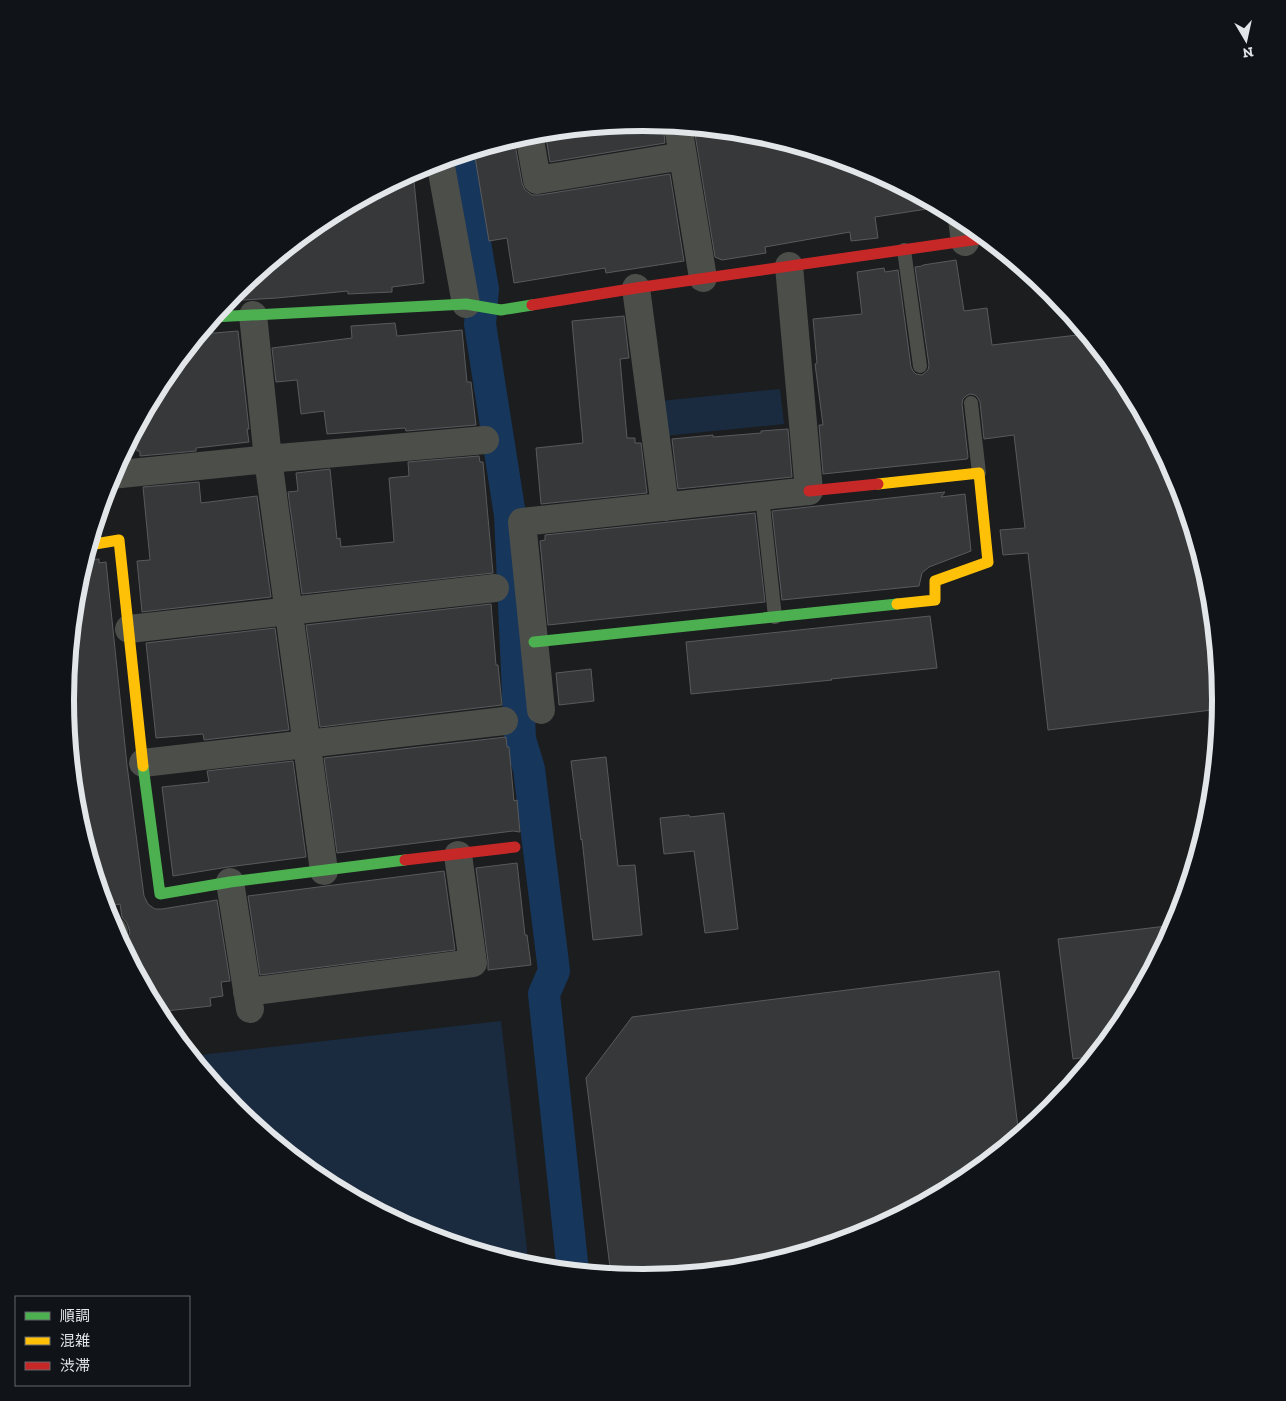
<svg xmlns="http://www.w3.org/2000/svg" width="1286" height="1401" viewBox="0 0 1286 1401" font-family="'Zilla Slab','Noto Sans JP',serif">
  <rect width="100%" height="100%" fill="#1b1d1f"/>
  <path fill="#1a2b40" d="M780 389 784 424 664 436 661 401Z
    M501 1021 529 1267 422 1234 322 1181 234 1109 191 1056Z"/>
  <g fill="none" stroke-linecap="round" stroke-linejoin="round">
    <path stroke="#17365b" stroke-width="32" d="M460 155 483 289 480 324 510 515 520 739 529 769 554 971 544 994 573 1272"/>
  </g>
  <path fill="#36383a" stroke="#595a5c" d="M643 122 663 124 665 143 550 162 545 132Z
    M694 128 757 134 864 167 940 207 875 217 878 238 851 241 850 232 765 247 766 253 722 260 715 257Z
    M514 139 522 183 525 190 532 195H540L670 174 684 261 606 273 605 268 514 283 507 238 489 241 475 157H478L477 150Z
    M413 171 424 283 392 287V292L348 294V291L277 298 227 301 234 292 322 220Z
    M956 260 964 311 987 308 992 345 1086 334 1124 380 1177 480 1210 588 1221 701 1220 709 1048 730 1028 553 1003 555 1000 530 1025 528 1014 435 984 439 980 402 978 398 975 395 970 394 966 396 963 399 962 404 968 457 967 459 823 474 819 425H823L815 364 817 363 813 319 862 314 857 272 884 268 885 272 898 270 911 367 913 371 916 374 922 375 928 370 929 365 915 267 922 266 923 265Z
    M624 316 629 358 620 359 627 438H635V443H641L647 493 541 504 536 448 583 443 572 321Z
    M395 323 397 336 462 330 467 382H471L476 425 406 431 405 428 327 434 324 411 301 414 297 380 276 382 272 348 352 338 351 326Z
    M204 329 206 331 214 333 238 331 249 429H247L249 442 196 448V451L140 456V451H137L135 432 163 379Z
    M788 429 792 477 678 489 672 439 713 435V437L761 433V431Z
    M479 456 480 462H483L493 573 302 594 288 492 298 491 296 473 330 469 337 539 340 538 341 547 394 542 389 478 409 476 408 462Z
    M199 482 201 503 257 496 271 597 142 612 137 561 150 560 143 487Z
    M945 492 941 497 965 494 971 551 929 567 922 573 919 586 782 600 772 511Z
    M755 513 765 602 548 625 540 541 545 540V535Z
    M99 559V563L106 562 127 765 144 896 148 904 155 909H162L217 900 230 981 221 982 223 996 210 998 211 1006 157 1012 128 957 126 942 130 932 127 923 122 917 120 904 109 906 107 891 100 892 76 813 65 700 76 587 85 560Z
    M491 604 496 665H498L502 705 320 727 306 625Z
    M930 616 937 668 831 679 832 680 691 694 686 642Z
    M275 628 289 730 204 740 203 734 156 738 146 643Z
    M591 669 594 701 559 705 556 673Z
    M506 737 507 747H509L514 801 517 800 520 832 513 831 337 853 324 758Z
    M606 757 618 866 635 865 642 935 593 940 582 839 581 840 571 761Z
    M293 761 306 857 228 867 173 876 162 787 209 782 207 771Z
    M724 813 738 929 705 933 694 851 664 854 660 818 689 815 690 817Z
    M517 863 525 935H527L531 965 488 970V961L476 868Z
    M444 871 455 950 260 975 248 896Z
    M1175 925 1123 1022 1111 1037 1096 1039 1097 1054 1095 1056 1073 1059 1058 939Z
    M999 971 1019 1136 964 1181 864 1235 755 1267 643 1278 611 1275 586 1078 632 1017Z"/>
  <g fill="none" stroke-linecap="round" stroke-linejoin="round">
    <path stroke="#4b4e49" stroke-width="14" d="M904 250 920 366
      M971 403 979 473
      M762 496 775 617"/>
    <path stroke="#4b4e49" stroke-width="28" d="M678 126 703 278
      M529 134 537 180 683 156
      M440 161 466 304
      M962 219 965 242
      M636 288 665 507
      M253 315 268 459 324 871
      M111 475 268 459 485 440
      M129 629 495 588
      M541 710 522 522 809 491 789 266
      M143 763 504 721
      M230 882 250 1009
      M113 930 114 932
      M247 992 473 963 458 855"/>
    <path stroke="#4caf50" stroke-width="11" d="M213 317 466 304 501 310 532 305
      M534 642 897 604
      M143 766 160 894 230 882 405 860"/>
    <path stroke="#ffc107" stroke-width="11" d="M878 484 979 473 988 562 935 581V600L897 604
      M89 545 119 540 143 766"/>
    <path stroke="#c62828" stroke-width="11" d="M532 305 636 288 986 238
      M809 491 878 484
      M405 860 515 847"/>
  </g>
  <path d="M0 0H1286V1401H0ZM74 700a569 569 0 1 1 1138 0a569 569 0 1 1-1138 0Z" fill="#101318" fill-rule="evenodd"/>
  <path fill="none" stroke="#e3e6e9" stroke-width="6" d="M74 700a569 569 0 1 1 1138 0a569 569 0 1 1-1138 0Z"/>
  <rect x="15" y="1296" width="175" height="90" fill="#101318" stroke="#64676c"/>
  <rect x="25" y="1312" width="25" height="8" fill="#4caf50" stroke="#64676c"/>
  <text x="60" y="1321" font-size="15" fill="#e3e6e9">順調</text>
  <rect x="25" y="1337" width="25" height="8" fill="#ffc107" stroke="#64676c"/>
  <text x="60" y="1346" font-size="15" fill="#e3e6e9">混雑</text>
  <rect x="25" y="1362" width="25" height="8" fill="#c62828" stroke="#64676c"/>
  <text x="60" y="1371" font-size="15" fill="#e3e6e9">渋滞</text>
  <g transform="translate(1246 40) rotate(171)" stroke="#101318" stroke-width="4" paint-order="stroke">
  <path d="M0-4L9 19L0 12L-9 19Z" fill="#e3e6e9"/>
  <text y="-8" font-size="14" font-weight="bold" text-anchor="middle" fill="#e3e6e9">N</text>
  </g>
</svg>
